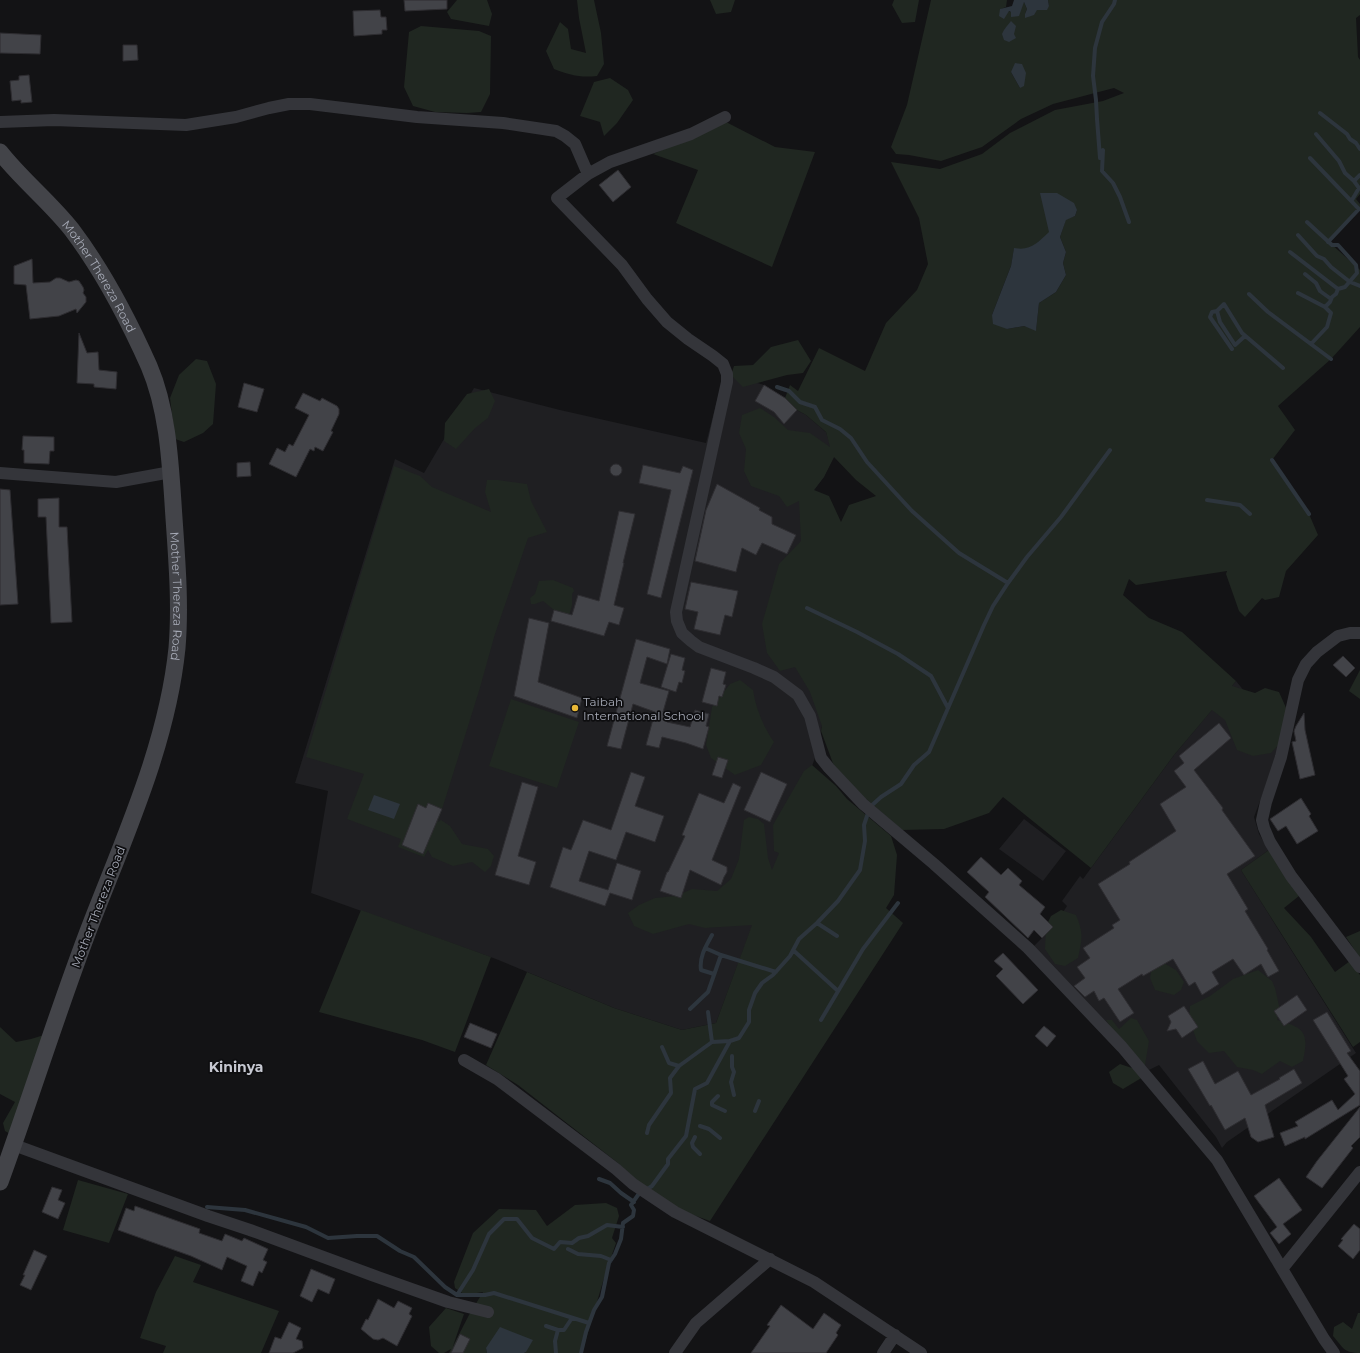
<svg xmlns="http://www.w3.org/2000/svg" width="1360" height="1353" viewBox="0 0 1360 1353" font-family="Montserrat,sans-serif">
  <rect width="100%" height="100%" fill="#131315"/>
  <path fill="#1f1f22" d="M735 376 764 385 785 398 797 410 806 415 826 432 834 457 823 478 814 490 822 726 815 758 716 1023 682 1030 614 1008 496 959 311 893 328 791 295 783 395 459 424 473 474 388 560 410 706 443 721 385Z
    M1236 681 1281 736 1272 769 1254 817 1259 834 1269 850 1241 870 1356 1053 1227 1142 1222 1148 1216 1137 1159 1065 1149 1070 1033 947 1053 927 1067 906 1062 901 1080 876 1083 879 1174 755Z
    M1024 819 1066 851 1043 881 999 849Z"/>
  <path fill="#202721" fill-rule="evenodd" d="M457 0H487L492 14 489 26 451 19 447 12Z
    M577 0H594L601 33 604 64 597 76C580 78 570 75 554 69L546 51 560 22 568 29 571 49 586 53 579 18Z
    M710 0H735L731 12 716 14Z
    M894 0H919L915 22 902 23 892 5Z
    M931 0H1007L1006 7 1001 9 1011 12 1024 2 1027 9 1025 14 1049 6 1048 0H1360V15L1356 18 1358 57 1360 60V194L1356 199 1360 204V209L1329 242 1360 270V327L1331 359 1278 406 1295 430 1272 460 1309 514 1318 535 1286 571 1279 597 1265 600 1262 598 1245 617 1239 611 1226 574 1227 571 1136 585 1129 579 1123 595 1149 618 1182 632 1236 681 1232 686 1255 693 1265 688 1279 692 1287 710 1283 740 1271 753 1253 756 1237 750 1225 720 1212 710 1174 755 1091 868 1003 797 989 813 944 829 902 830 865 798 834 766 821 731 822 726 810 692 795 667 780 671 767 653 762 624 779 564 801 541 799 501 787 507 779 496 751 486 744 471 746 449 739 433 742 415 760 408 774 417 788 430 810 433 830 447 826 432 806 415 797 410 785 398 790 385 798 391 819 348 865 371 886 323 917 290 928 264 919 218 891 162 940 169 982 154 1010 133 1055 110 1103 101 1124 93 1114 88 1053 104 1021 119 982 147 941 161 909 155 896 154 891 147 907 105ZM1022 64 1020 88 1011 72ZM1077 210 1075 216 1066 219 1060 237 1066 252 1063 263 1066 275 1056 292 1039 303 1036 330 1024 326 1007 329 992 315 1011 266 1014 249 1023 250 1034 246ZM834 457 856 480 876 496 849 505 841 522 829 496 814 490 824 477Z
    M421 26 479 31 491 36 490 94 481 112 467 113 435 112 413 106 404 87 409 32Z
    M610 78 628 90 633 100 617 123 604 136 600 122 580 116 594 82Z
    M726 122 775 147 815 152 772 267 676 223 698 170 653 154Z
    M798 340 811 361 803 373 787 375 743 387 731 375 734 366 753 365 771 347Z
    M196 359 207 361 216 384 213 424 203 433 184 442 175 439 170 398 179 375Z
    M489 389 495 401 488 418 475 428 456 449 444 441 445 423 467 394Z
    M394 466 420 476 432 487 491 512 485 492 487 480H498L527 484 531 501 547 532 528 538 495 634 479 691 438 822 441 820 450 826 462 844 488 849 494 856 491 866 485 872 472 862 453 866 432 857 428 850 424 857 398 847 401 839 347 819 364 774 306 757 345 626Z
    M553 580 573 588 574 591 572 594V605L569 616 564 618 543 601 535 604H531L530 598 535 594 539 581Z
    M1360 670V699L1349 691Z
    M740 680 753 690C756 709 763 726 774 742L761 765 735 775 711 758 706 745 712 707 730 684Z
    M511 699 579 722 557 788 489 766Z
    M812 765 836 786 847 799 891 836 897 855 894 895 886 908 903 923 710 1221 682 1211 640 1183 618 1163 518 1085 486 1065 527 972 614 1008 682 1030 716 1023 752 925 705 928 689 924 653 934 634 926 628 913 639 905 655 898 676 896 692 889 717 891 731 879 739 859 744 820 749 817 758 819 764 824 768 858 772 870 779 853 774 851 773 825 804 771Z
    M1269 850 1299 896 1284 908 1311 937 1335 972 1350 961 1360 975V1042L1353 1047 1241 870Z
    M361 910 491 957 455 1052 422 1040 319 1012Z
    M1061 910 1076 915C1084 934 1082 939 1078 958L1065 966 1055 964 1045 949 1046 926 1051 916Z
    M1360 931V958L1346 937Z
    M1162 962 1176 970 1184 982 1181 990 1174 995 1155 990 1150 978 1152 967Z
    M1258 970 1272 981 1275 988 1280 1010 1277 1020C1305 1028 1309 1032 1303 1061L1292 1067 1280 1061 1262 1074 1253 1070 1237 1067 1224 1051 1209 1053 1197 1041 1189 1019 1190 1006 1210 996 1233 979Z
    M1131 1018 1137 1020 1149 1041 1143 1077 1123 1089 1113 1083 1109 1072 1120 1064 1135 1069 1117 1037 1106 1020H1112L1119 1029Z
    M0 1027 16 1042 31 1039 44 1035 12 1135 5 1131 3 1123 15 1102 0 1094Z
    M78 1180 128 1194 109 1243 63 1230Z
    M606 1203 617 1208 619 1216 612 1238 616 1243 604 1278 582 1353H524L526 1352 486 1348 487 1353H449L451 1349 444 1353H439L431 1346 429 1327 446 1308 464 1314 453 1346 469 1315 483 1292 465 1295 455 1288 454 1282 473 1233 499 1209 536 1210 547 1226 575 1205Z
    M175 1256 201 1265 193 1282 279 1311 261 1353H163L166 1346 140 1338 156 1292Z
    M1358 1313H1360V1353C1343 1353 1343 1347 1333 1336L1334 1327 1343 1322 1352 1329Z"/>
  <path fill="#2d353d" d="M1014 0H1048L1049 6 1047 10H1037L1034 15 1025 18V14L1027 9 1024 2 1019 16 1011 17V12L1009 11 1004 19 999 16 1000 9 1012 6Z
    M1011 21 1016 26 1014 34 1016 38 1009 42 1004 40 1002 34C1004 29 1007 26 1011 21Z
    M1015 63 1022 64 1026 73 1024 86 1020 88 1011 72Z
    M1040 193H1057L1074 203 1077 210 1075 216 1066 220 1060 237 1066 252 1063 263 1066 275 1056 292 1039 303 1036 331 1024 326 1007 329 993 324 992 315 1011 266 1014 248C1031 251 1037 243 1049 232Z
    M374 795 400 804 394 819 368 810Z
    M500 1327 533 1340 526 1352 524 1353H487L486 1348Z"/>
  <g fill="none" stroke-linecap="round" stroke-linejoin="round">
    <path stroke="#2d353d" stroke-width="4" d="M1115 0 1114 4 1102 22 1095 48 1093 76 1096 100 1097 119 1100 158 1103 150 1102 171 1113 183 1120 197 1129 222
      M1320 113 1347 134 1350 139 1356 143 1360 149
      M1316 134 1339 161 1345 173 1354 181 1359 188 1352 200
      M1310 158 1359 209 1328 242
      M1354 181 1360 175
      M1307 222 1332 245H1338L1356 265 1357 273 1345 287 1338 289 1336 294 1332 297 1330 302 1325 307 1331 313 1327 327 1311 344
      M1298 235 1317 256 1324 259 1331 267 1350 282 1360 286
      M1290 252 1338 289
      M1305 274 1316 283 1320 291 1331 299
      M1298 293 1325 307
      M1249 294 1268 312 1331 359
      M1217 311 1220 322 1235 345 1245 336
      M1232 349 1210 317 1212 312 1217 311 1224 304 1242 333 1283 368
      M777 387 789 391 800 402 815 407 822 420 840 429 851 438 867 462 912 511 959 553 1008 583
      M1272 460 1309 514
      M1207 500 1240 505 1250 514
      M807 608 857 632 898 654 931 676 948 708
      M817 923 837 936
      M712 935C706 946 699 957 701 970L714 974
      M705 948 721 955 776 972
      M793 950 838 991
      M690 1009 708 992 721 955
      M708 1012 712 1042
      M821 1020 863 949 898 903
      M662 1047 669 1063 679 1066 712 1042 730 1041
      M732 1056V1067L734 1072 731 1082 734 1095
      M718 1096 712 1102V1105L725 1111
      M755 1111 759 1101
      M700 1126 709 1129 720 1138
      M647 1133 649 1125 671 1093 670 1078 679 1066
      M695 1137 692 1143 693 1147 700 1154
      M599 1179 610 1183 621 1193 634 1202
      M207 1207 245 1210 306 1227 328 1238 357 1236H377L400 1251 414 1257 445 1287 457 1295H485L494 1293 589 1323
      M568 1249 578 1254 601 1256 611 1260
      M457 1295 473 1270 489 1234 504 1219H517L532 1238 554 1249 560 1242 572 1243 579 1238 588 1236 607 1225 623 1227
      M546 1326 558 1330
      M556 1353 555 1341 558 1330H564L572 1318
      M581 1353 586 1332 594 1310 602 1297 609 1263 615 1254 621 1239 623 1223 633 1216 634 1210 631 1205 638 1195 652 1186 668 1164V1159L686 1136 695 1089 707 1083 730 1041 739 1038 749 1022V1010L755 993 762 983 773 975 790 956 799 939 817 923 838 901 860 870 865 841 864 825 870 807 881 797 901 784 914 765 929 752 984 625 993 606 1008 583 1027 557 1061 517 1110 450"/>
  </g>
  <path fill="#424348" stroke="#2e2d31" d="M404 0H447V9L405 11Z
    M380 10 381 17H386L387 30H382V34L354 36 353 11Z
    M0 33 41 35 40 54 0 53Z
    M123 45H137L138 60 123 61Z
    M29 75 32 102 21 103V100L12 101 10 81 19 80V76Z
    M618 170 631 187 613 202 599 185Z
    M32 259 33 283 50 282 56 278H60L69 282 76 280 79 281 83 287 84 290 83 293 86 297V302L77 313 76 309 59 316 30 319 26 285 14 284V266Z
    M79 333 87 353 98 352 99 370 117 372 116 389 94 387V384L77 383Z
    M244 383 264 389 257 412 238 407Z
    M764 385 785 398 797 410 784 424 774 412 755 401Z
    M303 393 320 401 322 398 337 406 339 409V414L331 431 333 432 323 451 315 447 314 451 310 449 296 477 269 464 277 448 285 452 289 444 293 446 309 415 295 408Z
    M23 436 54 437V451H50L49 464 24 463V450H22Z
    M250 462 251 476 237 477V463Z
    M610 470a6 6 0 1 1 12 0a6 6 0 1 1-12 0Z
    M643 465 680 473 683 466 693 470 661 598 647 594 671 490 639 483Z
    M717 484 760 508 759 510 772 517V524L796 535 787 554 762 543 756 555 742 548 736 572 695 561 706 510Z
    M0 489 10 490 18 604 0 605Z
    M59 498V527H67L72 622 51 623 46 517H38V499Z
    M619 511 635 514 623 563H624L614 605 624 608 619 625 609 622 604 636 551 621 554 610 572 615 578 595 599 601Z
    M691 582 738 591 732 617 725 615 720 635 694 629 698 612 685 609Z
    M529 618 549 623 538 682 582 698 577 718 514 696Z
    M636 639 670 649 667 664 647 657 640 683 669 691 663 712 669 714 667 722 690 727 695 710 709 714 706 726 709 727 703 749 686 743 662 737 659 748 646 745 655 712 633 704 621 749 607 746Z
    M671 654 685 658 682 670 685 671 682 683 679 682 676 692 661 687Z
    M1343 656 1355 668 1346 677 1333 665Z
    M711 668 726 672 723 684 726 685 722 697 719 696 717 706 702 702Z
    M1304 713 1305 730 1315 775 1300 779 1292 742 1296 741 1294 731 1296 726Z
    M1219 723 1231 738 1194 770 1223 808 1222 810 1255 856 1227 874 1248 909 1245 911 1268 949 1267 950 1279 971 1268 977 1261 964 1244 975 1233 959 1212 972 1219 984 1202 995 1195 982 1189 986 1173 959 1143 976 1142 974 1118 989 1134 1013 1120 1022 1104 998 1099 1001 1094 991 1085 997 1074 986 1085 978 1077 967 1090 958 1083 948 1114 928 1112 925 1120 920 1098 884 1130 864 1129 862 1176 831 1160 804 1186 787 1174 771 1184 763 1179 756Z
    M718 757 728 760 722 778 712 775Z
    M631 772 645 777 635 806 664 816 655 842 626 832 616 860 589 851 579 881 608 890 617 863 641 871 632 900 610 893 605 906 550 887 563 847 571 850 583 820 611 830Z
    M761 772 787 784 770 822 744 810Z
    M522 782 538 787 518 856 536 862 529 885 495 875Z
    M733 783 741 787 712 860 727 867V872L724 877 721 885 690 870 681 898 660 891 667 872H668L685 836 682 835 699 793 724 803Z
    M1301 798 1311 814 1309 816 1318 831 1297 844 1286 826 1278 831 1270 819Z
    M428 803 442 809 423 854 402 845 418 804 426 808Z
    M981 857 1001 875 1008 868 1022 881 1019 885 1045 907 1040 914 1053 927 1042 938 1034 930 1028 938 985 897 989 892 967 872Z
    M1003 953 1038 990 1023 1004 996 976 1003 969 994 961Z
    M1297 995 1307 1010 1284 1026 1274 1011Z
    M1184 1006 1198 1027 1182 1038 1176 1029 1167 1031 1171 1022 1168 1016Z
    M1327 1012 1351 1051 1347 1053 1360 1071V1105L1305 1139V1137L1285 1146 1280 1133 1298 1126 1295 1122 1332 1100 1338 1110 1355 1094 1344 1079 1348 1076 1313 1020Z
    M470 1023 497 1034 491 1048 464 1037Z
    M1044 1026 1056 1036 1047 1047 1035 1036Z
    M1203 1061 1215 1084 1238 1071 1251 1095 1280 1079 1279 1078 1294 1069 1302 1083 1265 1105 1274 1137 1258 1142 1251 1137 1245 1118 1225 1130 1211 1105 1210 1106 1188 1069Z
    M1360 1107V1137L1351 1146 1353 1148 1322 1188 1306 1177 1317 1161Z
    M1279 1178 1302 1210 1283 1224 1291 1234 1279 1244 1270 1233 1277 1227 1254 1196Z
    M52 1187 62 1190 58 1200 65 1203 58 1219 42 1212Z
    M135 1206 200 1229 199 1233 222 1241 225 1234 242 1241 244 1238 268 1249 263 1260 267 1262 262 1273 259 1271 253 1286 241 1281 247 1266 227 1257 222 1270 191 1256 118 1230 126 1208 134 1211Z
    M1354 1224 1360 1229V1250L1353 1259 1338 1246 1343 1240 1341 1239Z
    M34 1250 47 1256 31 1290 20 1285 25 1275H23Z
    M311 1269 335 1279 329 1294 318 1289 312 1302 300 1296Z
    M378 1299 394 1308 398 1301 412 1308 409 1314 412 1316 397 1346 383 1338 378 1340 373 1339 361 1329 366 1319 368 1320Z
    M781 1305 813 1329 824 1313 841 1325 836 1333 838 1335 826 1353H751L770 1326 767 1325Z
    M289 1322 301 1328 296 1339 302 1341 303 1348 293 1353H269L275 1337 281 1339Z
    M460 1334 470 1339 463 1353H451Z"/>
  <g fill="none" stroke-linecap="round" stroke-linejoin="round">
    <path stroke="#34353a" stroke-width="12" d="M0 122 54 120 186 125 236 117 269 108 289 104H310L417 117 503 123 556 131 565 136 575 144 588 174 610 162 691 134 725 117
      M588 174 557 198 622 265 647 299 667 322 688 339 713 356 723 364 727 374V382L676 612 677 621 682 633 691 641 699 647 754 668 774 677 798 695 810 716 821 758 829 768 863 804 934 864 1028 948 1122 1047 1217 1160 1324 1339 1334 1353
      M0 473 116 482 171 472
      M1360 633H1350L1338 636 1317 652 1306 664 1298 680 1281 757 1266 802 1262 820 1264 828 1270 842 1291 876 1360 967
      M464 1060 497 1079 616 1169 633 1184 675 1212 814 1282 921 1353
      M14 1145 208 1216 250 1230 372 1275 448 1302 488 1312
      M1282 1269 1360 1172
      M675 1353 696 1323 770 1259
      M883 1353 895 1335"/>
    <path stroke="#434449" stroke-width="17" id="s1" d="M0 152C22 180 50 202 72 230 103 271 128 319 149 366 167 408 170 457 173 503 176 551 181 600 177 648 167 747 122 842 87 934 56 1016 30 1100 0 1182"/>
  </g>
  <circle fill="#e9b837" stroke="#0e0e10" stroke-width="1.5" cx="575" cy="708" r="4"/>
  <g text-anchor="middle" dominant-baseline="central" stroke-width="3.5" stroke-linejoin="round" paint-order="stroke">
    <g font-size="12" fill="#a5a9b5" stroke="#0e0e10">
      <text stroke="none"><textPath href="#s1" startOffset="160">Mother Thereza Road</textPath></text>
      <text stroke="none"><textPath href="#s1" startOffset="496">Mother Thereza Road</textPath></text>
      <text transform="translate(98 907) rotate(-69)">Mother Thereza Road</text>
    </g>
    <g font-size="12" fill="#a5a9b5" stroke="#0e0e10" text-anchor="start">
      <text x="583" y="701">Taibah<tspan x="583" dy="14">International School</tspan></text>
    </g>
    <g font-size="14" font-weight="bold" fill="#c6c8d1" stroke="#0e0e10">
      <text x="236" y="1067">Kininya</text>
    </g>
  </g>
</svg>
